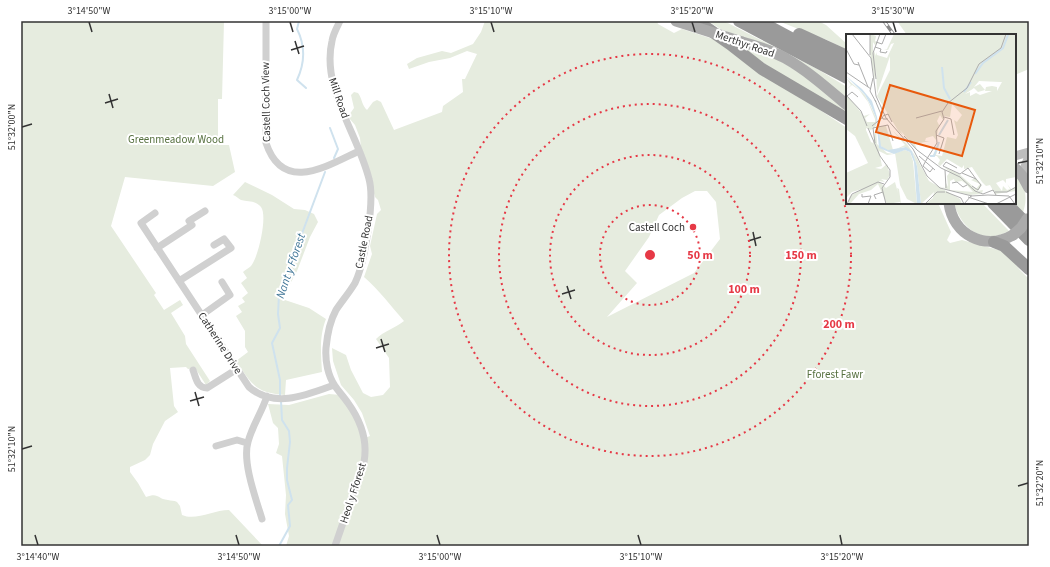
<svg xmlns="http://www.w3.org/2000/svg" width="1050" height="567" viewBox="0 0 1050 567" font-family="'Source Sans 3',sans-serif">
  <rect width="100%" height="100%" fill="#fff"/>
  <path fill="#e6ecdf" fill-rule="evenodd" d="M21 21H224L222 99H218V145H229L235 172 213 186 125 177 111 226 156 293 154 295 164 310 180 300 183 305 171 313 185 336 186 344 210 381 206 385 195 368 188 369 186 367 170 368 174 406 178 412 165 421 153 444 150 455 145 460 130 467V472L138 483 146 497C159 492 157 499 168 500 171 501 174 500 177 502L180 506 182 515C196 521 213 510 229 510L263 546H21Z
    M485 21H657L658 24 674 33 682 29 713 39 847 128V203H938L951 232 947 240 950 243 962 240 1006 252 1020 270 1029 279V546H286L289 536 285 514 286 495 282 456 276 453 279 444 278 428 273 423 268 404 289 405 329 394 341 395 365 438 370 436 362 413 354 400 341 385 333 361 332 348 346 355 351 370 363 393 371 397 383 395 390 387 389 358 376 339C384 331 395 328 404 321 391 306 379 290 364 277L372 254 370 246 377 214 381 210 378 200 375 197 361 148 360 138 355 125 349 118V115L354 108 351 95 354 92 358 93C362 98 362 106 367 110L373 102 377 100 381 102 394 130 442 112 443 106 463 92 462 79H465L477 54 467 51 450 58 429 62 409 69 407 64 417 58 442 51 451 53 473 44 481 32ZM695 191H707L716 202 720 239 694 273 607 317 637 283 625 271 649 237 659 215 682 198Z
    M708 21H724L819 70 847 87V98L765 44 722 30Z
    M778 21H821L820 22 826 25 847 44V50L827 40Z
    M897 21H1029V69L1015 75V35H907Z
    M742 48C752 51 762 53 772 57 800 70 824 91 847 112V115L781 75Z
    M1015 175C1027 187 1028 200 1022 215L1011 203H1015Z
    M245 182 272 195 294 209 305 210 314 214 318 222 310 237 297 271 282 299 309 308 326 319C319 337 321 352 322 372L286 380 285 395C255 393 252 384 236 361L248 352 245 347V331L236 316 242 312 238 306 245 302 242 298 248 293 241 283 247 278 243 272C245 270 249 268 251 266 258 258 268 216 261 207 255 200 248 202 241 200 239 199 236 196 233 195Z
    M954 203H982L1009 231C983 245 961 229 954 203Z"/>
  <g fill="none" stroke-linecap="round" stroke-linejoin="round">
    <path stroke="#cfe2ee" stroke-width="2" d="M299 21 297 29C305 45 305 63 297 80L306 88
      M330 128 338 149 334 158
      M280 396V380L272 343 280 328 278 314 279 295 325 172
      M279 546 290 526 288 505 292 500 287 480V468L290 442 289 431 282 420 281 401"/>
    <path stroke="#d0d0d0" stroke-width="7" d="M266 21V143C283 194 327 166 359 151
      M155 213 141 223 249 387C274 409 307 395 334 385
      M157 248 192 225 189 221 205 211
      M179 281 231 248 224 239 214 245
      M202 315 230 295 222 282
      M193 370C196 378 197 388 207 388L237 369
      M216 446 237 440 247 443
      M262 519C256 499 242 462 248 442 252 426 262 412 267 396
      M335 546 364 462C368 440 361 421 348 403 344 397 339 392 335 386 328 376 325 361 326 348 327 337 330 321 336 310 342 301 349 293 355 283 365 262 375 200 369 179 358 134 321 88 332 41 333 34 337 27 340 21"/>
    <path stroke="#bdbdbd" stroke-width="9" d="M1015 156 1029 152
      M1026 181 1024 169 1029 156"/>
    <path stroke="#ababab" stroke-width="11" d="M742 42C757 46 772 51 785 58 808 71 827 88 847 105
      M1015 168 1023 177 1029 188
      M949 203C953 235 985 251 1013 235"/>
    <path stroke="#9a9a9a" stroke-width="12" d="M697 21 730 44 762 69 847 119
      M739 21 847 78
      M759 21 847 68
      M799 34 847 56
      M993 203 1029 240
      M1006 203 1029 226
      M994 242 1004 246 1029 269"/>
    <g stroke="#888" stroke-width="3.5">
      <path id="rail" d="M884 21 894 35"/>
    </g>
    <use href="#rail" stroke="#fff" stroke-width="2" stroke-dasharray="6" stroke-linecap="butt"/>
    <path stroke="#ababab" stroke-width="11" d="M676 21 742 42
      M1013 235 1021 228 1027 219"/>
  </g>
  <path fill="none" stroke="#333" stroke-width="1.5" d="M89 22 92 32M290 22 293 32M491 22 494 32M692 22 695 32M893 22 896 32M295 41 299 54M291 50 304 46M109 94 113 108M105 103 118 99M22 127 32 124M1018 163 1028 161M753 232 756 246M748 241 761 237M567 286 571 299M562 294 575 290M381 339 385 352M376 348 389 344M195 392 199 406M190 401 204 397M22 449 32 446M1018 486 1028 483M35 535 38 545M236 535 239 545M437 535 440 545M638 535 641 545M840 535 842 545"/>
  <g fill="none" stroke="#e63946" stroke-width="2" stroke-dasharray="2 4">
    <circle cx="650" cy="255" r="50"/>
    <circle cx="650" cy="255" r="100"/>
    <circle cx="650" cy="255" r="151"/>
    <circle cx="650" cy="255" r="201"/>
  </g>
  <circle fill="#e63946" stroke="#fff" stroke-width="1.5" cx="693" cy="227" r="4"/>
  <g text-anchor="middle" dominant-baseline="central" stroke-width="4" stroke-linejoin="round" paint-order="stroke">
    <g font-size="11" fill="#333" stroke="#fff">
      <text transform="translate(745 44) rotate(19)">Merthyr Road</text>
      <text transform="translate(339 98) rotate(71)">Mill Road</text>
      <text transform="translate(266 102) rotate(-91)">Castell Coch View</text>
      <text transform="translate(364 242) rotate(-79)">Castle Road</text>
      <text transform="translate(220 343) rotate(57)">Catherine Drive</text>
      <text transform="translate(353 493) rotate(-72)">Heol y Fforest</text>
    </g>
    <g font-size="11" fill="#56703f" stroke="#fff">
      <text x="176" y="139">Greenmeadow Wood</text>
      <text x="835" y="374">Fforest Fawr</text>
    </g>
    <g font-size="11" fill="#333" stroke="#fff" text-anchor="end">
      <text x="685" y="227">Castell Coch</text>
    </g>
    <g font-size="12" font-style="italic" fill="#3f7597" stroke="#fff">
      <text transform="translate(291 266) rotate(-71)">Nant y Fforest</text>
    </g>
  </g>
  <g transform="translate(846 34)">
    <rect width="170" height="170" fill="#fff"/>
    <path d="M24 0 30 2 29 7 32 9 29 11 27 8V19L28 17 30 22V18L31 21 41 24 48 9 45 10 42 16 38 15H41L48 0H170V143L160 145V149L157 146 150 149 156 157 157 152 161 156 164 155 161 150 165 155 169 153 170 157 149 160 144 151 140 152 136 148 126 133 118 135V131L116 134 101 125 94 132 92 130 94 126 91 122H86L93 112 90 121 96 122 101 103 110 105 112 101 108 86 111 88 116 81 106 70 104 83 97 82V86L94 81 91 87 93 91 90 106 87 102 80 104 79 107H84L69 110 71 116 54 96 57 101 53 98 31 62 44 36V22L31 60 30 35 29 46 24 20ZM133 47 154 48H156L151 57V53L146 52 140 53 139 57H146L134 61 130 59 124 62V58L119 60 128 54 132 58 139 56 134 50 128 53ZM0 44 19 61 26 75 30 84V92L25 96 20 94V96L25 108 27 109 30 94 31 110 41 119 48 120 41 121 33 117 36 132 29 134 35 135 41 130 44 141 41 146 35 145 39 148 33 147 40 154 49 148 52 159 51 154 53 155 55 170 54 168 41 170 32 150 25 156 13 160 4 170 2 168 4 162 16 155 6 158 0 164V139L22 129 9 102 0 95V60L18 82 24 80 19 84 21 88H29V85L22 68 13 56 6 51 0 56 5 51ZM32 88 34 92H40L47 116H40L34 111ZM47 97 61 110 70 123 83 147 114 165 116 170H79L87 164 88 158 75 170 71 132 66 117 58 113 48 116 59 111ZM59 116 64 118 67 127 71 170 61 165 54 151 49 119ZM98 133 113 140 130 155 134 150 125 146 130 144 136 151 132 157 137 156 136 159 129 156 135 160 124 161 100 155 92 152 99 154 100 149 102 153 101 142 104 138ZM108 145 109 148 116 147 120 150 127 158 104 156V147Z" fill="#e6ecdf" fill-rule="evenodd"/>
    <path d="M0 42 16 55 26 67 31 83 35 112 42 116 60 113 66 117 71 132 75 170H71L68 128 64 118 59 116 48 120 33 114 30 84 25 72 19 61Z" fill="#cfe2ee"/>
    <path fill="none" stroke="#cfe2ee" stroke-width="2" d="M96 33 98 54 104 65M129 40 137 29 157 14 162 1M118 58 125 48M93 101 102 86M84 122H88L93 108"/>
    <path fill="none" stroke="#adadad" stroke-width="1" d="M6 0 25 24 30 62 40 84 67 115 81 142 94 154 126 162M30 8 36 10 40 0M29 13 35 15 34 18 40 19 41 17M0 15 8 30 13 31M24 21V0M12 28 22 53M0 38 25 55M27 44 24 57 30 68M30 45 27 19 34 0M0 61 15 77 21 92M1 62 6 58 12 63M29 66 37 85H42M96 78 102 69 121 54 133 30 155 14 160 0M37 82 42 80 46 88M98 83 105 85 108 101M70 84 96 77M26 92 37 83M22 94 34 122 44 136V143L36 154 40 170M27 94 42 91 47 107M27 94 29 109M90 101 98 104 93 120M58 102 71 116 95 134 114 143 129 157 137 160 147 156 150 161M73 122 89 136M82 123 91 109 90 97 98 85 96 78M82 123 77 132 84 138 87 134M97 132 114 140 122 134 130 145M97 132 100 128 111 134M99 136 100 154M116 139 130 145 135 151 132 156 126 152M106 149 111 148 117 153 121 151M100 158 115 164 118 170M149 158H161L170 153M16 160V163L25 162 22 170M122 163 143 170M30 165 28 161 37 158M1 170 6 160 32 148 38 150M79 170 91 158H99M118 170 125 162 142 161 163 162 169 170M150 170 170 160"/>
    <path fill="#e8590c" fill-opacity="0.15" stroke="#e8590c" stroke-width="2" d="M44 51 129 76 116 122 30 98Z"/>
    <rect width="170" height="170" fill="none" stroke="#333" stroke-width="2"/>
  </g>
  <circle cx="650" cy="255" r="6" fill="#e63946" stroke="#fff" stroke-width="2"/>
  <g font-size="12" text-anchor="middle" font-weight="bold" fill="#e63946" stroke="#fff" stroke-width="4" stroke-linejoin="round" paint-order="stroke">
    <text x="700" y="259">50 m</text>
    <text x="801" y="259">150 m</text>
    <text x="744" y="293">100 m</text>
    <text x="839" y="328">200 m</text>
  </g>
  <rect width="1050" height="567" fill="none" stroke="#ffffff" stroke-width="44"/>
  <rect x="22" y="22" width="1006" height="523" fill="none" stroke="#333" stroke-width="1.5"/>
  <g font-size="10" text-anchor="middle" fill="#333">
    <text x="89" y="14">3°14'50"W</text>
    <text x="290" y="14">3°15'00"W</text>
    <text x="491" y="14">3°15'10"W</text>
    <text x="692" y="14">3°15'20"W</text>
    <text x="893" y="14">3°15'30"W</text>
    <text transform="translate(11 127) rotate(-90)" y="4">51°32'00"N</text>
    <text transform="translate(1039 161) rotate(-90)" y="4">51°32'10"N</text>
    <text transform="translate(11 449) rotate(-90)" y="4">51°32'10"N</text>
    <text transform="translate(1039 483) rotate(-90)" y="4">51°32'20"N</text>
    <text x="38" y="560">3°14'40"W</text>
    <text x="239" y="560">3°14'50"W</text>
    <text x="440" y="560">3°15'00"W</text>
    <text x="641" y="560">3°15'10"W</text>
    <text x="842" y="560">3°15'20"W</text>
  </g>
</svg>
